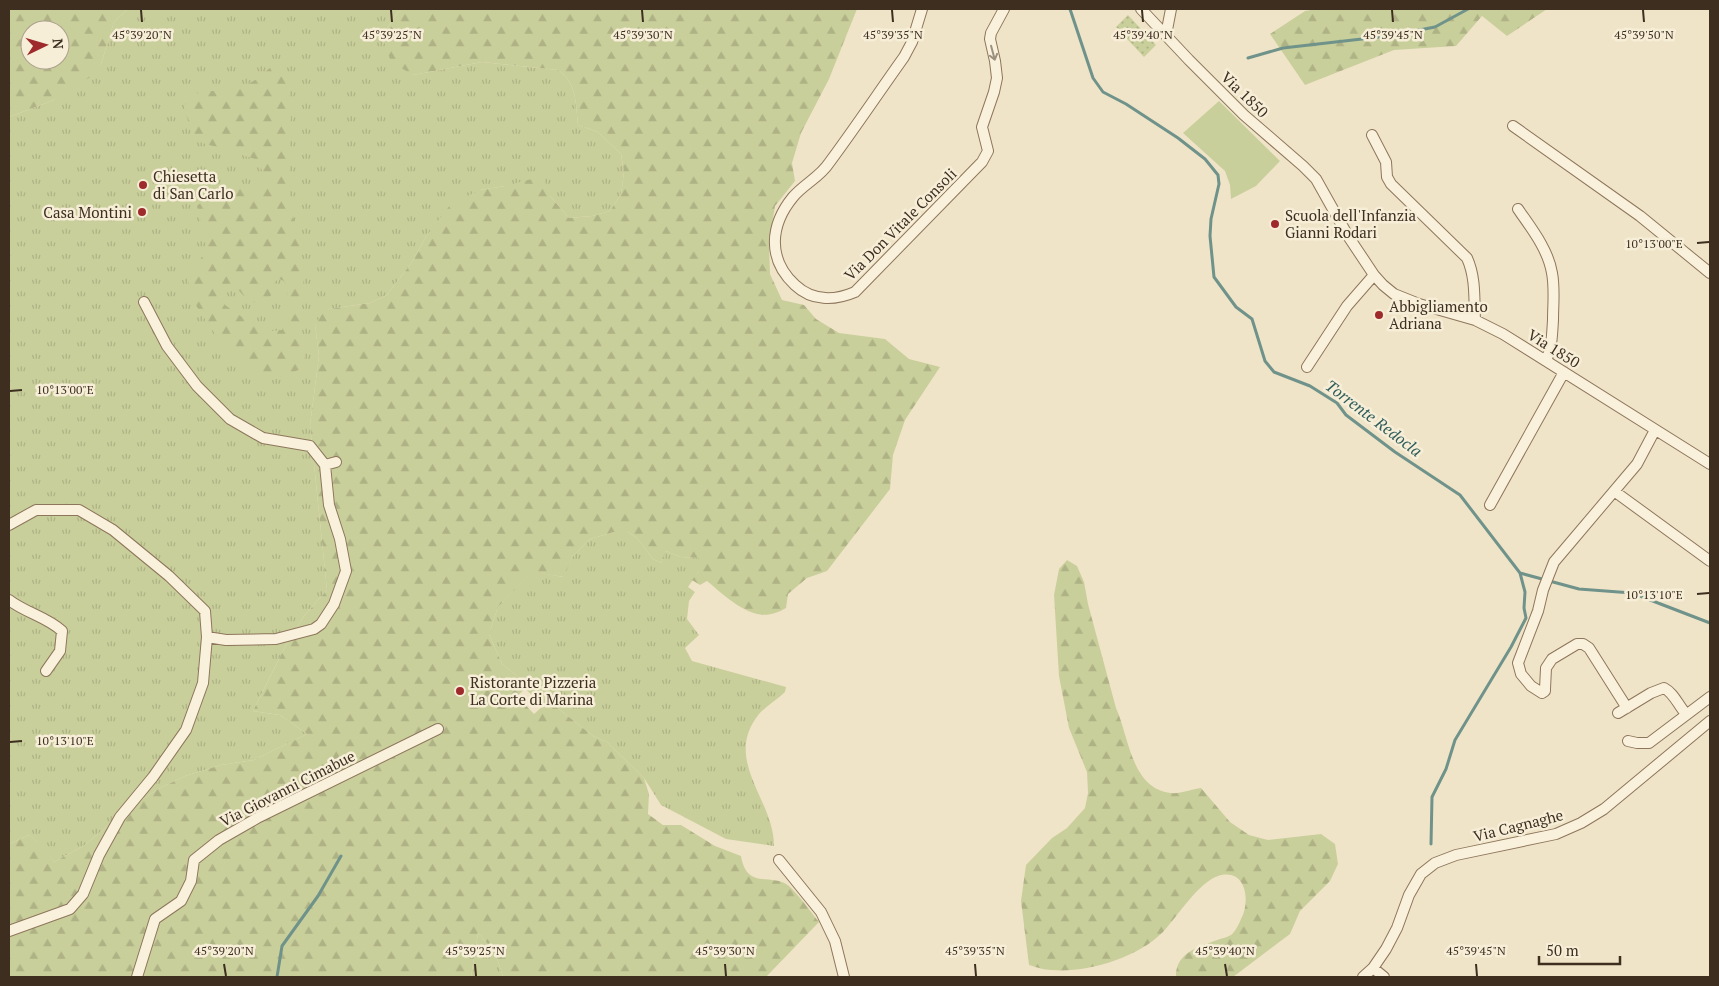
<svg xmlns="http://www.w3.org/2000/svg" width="1719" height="986" viewBox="0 0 1719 986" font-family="'PT Serif',serif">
  <defs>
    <pattern id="grass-tufts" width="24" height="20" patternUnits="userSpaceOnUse" patternTransform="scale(1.25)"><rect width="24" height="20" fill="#c9cf9b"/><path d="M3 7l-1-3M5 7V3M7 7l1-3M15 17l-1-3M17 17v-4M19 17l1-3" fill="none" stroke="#aeb285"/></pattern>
    <pattern id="forest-firs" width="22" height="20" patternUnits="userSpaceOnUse" patternTransform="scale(1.25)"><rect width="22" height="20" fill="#c9cf9b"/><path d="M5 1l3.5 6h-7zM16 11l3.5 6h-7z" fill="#aeb285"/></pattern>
    <pattern id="park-dots" width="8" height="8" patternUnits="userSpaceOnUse" patternTransform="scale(1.25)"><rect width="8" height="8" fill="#c9cf9b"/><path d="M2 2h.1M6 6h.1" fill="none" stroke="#aeb285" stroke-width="1.8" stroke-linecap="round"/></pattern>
  </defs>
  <rect width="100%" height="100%" fill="#f0e4c8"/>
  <path fill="url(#grass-tufts)" d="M128 9H400L382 36 413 75 482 62 558 70C577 82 576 105 578 125L598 132 621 154 624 172 621 194 610 211 592 216 569 218 550 196 505 186 480 190 427 235 412 262 387 295 370 303 329 309 315 325 319 356 310 425 327 590 304 616 287 643 253 711 280 715 307 734 254 760 221 765 185 776 158 789 124 812 85 845 54 862 45 849 29 835 9 844V117L54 100 101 64 114 22Z
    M614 532H628L637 538 653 559 661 563 666 551 681 557 699 558V571L688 587 695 592 689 601 687 619 699 635 685 648 692 661 786 687 785 692C777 700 766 706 759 714 722 760 774 799 774 846L726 839 661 805 644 778 607 742 593 736 502 664 489 634 498 607 532 571 563 577 572 557 590 539Z
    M478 933 495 952 503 977H471Z"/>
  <path fill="url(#forest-firs)" fill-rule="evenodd" d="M9 9H128L114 22 101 64 92 76 54 100 9 117ZM30 30H60V60H30Z
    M400 9H857L829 79 801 133 792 163 795 181 775 206 769 243 770 274 782 300 804 305 816 319 839 333 885 339 909 359 940 367 905 420 893 455 890 489 827 571 807 578 788 594 786 608C782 610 779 612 775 613 751 622 724 595 707 581L700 585 692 580 699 571V558L681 557 666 551 661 563 653 559 637 538 628 532H614L590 539 572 557 564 577 532 572 498 607 489 634 502 664 593 736 607 742 644 778 649 794 648 814 663 825H681L715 846 741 856C747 891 772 872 789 886 799 895 810 911 819 922L766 977H503L495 952 478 933 471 977H9V844L29 835 46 849 54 862 85 845 124 812 158 789 185 776 221 765 254 760 307 734 280 715 253 711 287 643 304 616 327 590 310 425 319 356 315 325 321 315 329 309 370 303 387 295 412 262 427 235 451 204 480 190 505 186 543 176 550 196 569 218 592 216 610 211 621 194 624 172 621 154 598 132 578 125C576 105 577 82 558 70L482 62 413 75 391 62 382 36ZM525 689 544 705 534 714 517 696Z
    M1317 9H1547L1507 36 1482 16 1456 46 1394 50 1305 85 1270 34 1305 11Z
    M272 66 285 71 289 90 291 114 289 175 290 204 301 248 304 274 301 319 306 367 273 380 252 373 227 352 191 298 188 278 207 249 197 206 220 186 251 189 267 178 255 159 193 140 184 106 200 91H236L257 79ZM279 279C282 280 284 280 286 284 289 292 286 322 282 330L273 331 252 324 225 305 219 294 226 289 236 287C246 299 251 306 267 301L273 292 274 282Z
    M1067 560 1077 566 1084 582 1088 604 1116 708C1129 736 1131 789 1171 793 1180 794 1192 789 1201 788L1230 822 1249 835 1268 840 1321 834 1335 844 1338 864 1330 881 1300 911 1290 934 1233 977H1176C1175 952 1201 946 1220 939 1223 938 1228 937 1231 935 1235 932 1239 924 1241 919 1251 901 1246 867 1218 876 1198 883 1177 917 1163 932 1137 958 1088 973 1051 970 1044 970 1036 967 1029 965L1021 901 1026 865 1052 838 1067 828 1085 808 1088 793 1087 772 1069 728 1059 676 1054 595 1059 569Z"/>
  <path fill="url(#park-dots)" d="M1128 15 1156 45 1144 57 1116 27Z"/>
  <path fill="#c9cf9b" d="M1219 101 1280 161 1256 186 1231 199 1230 185 1225 171 1183 133Z"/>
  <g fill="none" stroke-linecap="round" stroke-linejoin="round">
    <path stroke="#6f938a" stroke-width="3" d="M1070 9 1093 78 1103 92 1126 104 1178 138 1205 159 1218 175 1219 184 1211 219 1210 236 1214 277 1236 307 1252 319 1265 361 1274 372 1310 386 1337 403 1346 415 1395 452 1460 495 1520 573 1579 589 1632 593 1710 623
      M1248 58 1283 48 1388 36 1435 27 1468 9
      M1431 844 1432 797 1446 769 1455 740 1511 647 1526 618 1524 608 1525 592 1520 573
      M277 977 282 946 318 896 341 856"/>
    <g stroke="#8d765c" stroke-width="12">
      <path id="minor" d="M922 9 912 42 904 57C879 92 855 128 829 163 820 177 804 184 793 197 770 225 767 259 795 285 812 301 834 301 855 292L982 162 988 151 982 127 994 92 997 78 995 61 990 39 991 33 1004 9
        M1141 9 1189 60 1244 115 1303 166 1316 179 1348 236 1374 275 1383 285 1394 294 1419 304 1475 320 1503 334 1710 464
        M1166 35 1171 9
        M1513 126 1640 216 1710 273
        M1372 135 1386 162 1387 177 1391 184 1467 258C1476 278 1474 299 1475 320
        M1518 209C1531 228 1548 249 1552 273 1555 289 1553 304 1553 320 1552 335 1552 348 1546 361
        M144 302 167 346 197 386 230 419 263 438 310 446 325 465 329 505 340 539 346 571 334 604 321 624 314 629 276 639 226 640 207 637
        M1307 367 1347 306 1374 275
        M325 465 336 462
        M1614 491 1710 561
        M1490 505 1564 372
        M9 525 36 510H79L113 530 169 576 205 611 207 637 203 683 186 730 153 777 120 817 99 855 83 894 70 909 9 931
        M9 600C26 613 47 617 62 631L60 651 46 671
        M1627 708 1589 648 1583 644H1577L1552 659 1546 668 1545 689V691L1542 693 1531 686 1521 674 1518 663 1538 611 1543 590 1554 562 1637 464 1655 430
        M1618 713 1651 693 1664 688C1674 693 1678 705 1686 714
        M1628 741 1637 743H1649L1710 697
        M779 860 821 912 835 941 844 977
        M1373 968 1384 977
        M137 977 155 919 181 901 191 881 194 860 219 840 259 817 438 729
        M1363 977 1373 968 1386 949 1397 928 1409 895 1421 874 1435 863 1456 855 1556 834 1581 823 1604 809 1710 721"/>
    </g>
    <use href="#minor" stroke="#faf1dc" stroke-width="10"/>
  </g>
  <defs><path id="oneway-shaft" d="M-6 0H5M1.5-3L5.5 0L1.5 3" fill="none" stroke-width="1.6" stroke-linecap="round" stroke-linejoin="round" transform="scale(1.25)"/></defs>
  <use stroke="#9c907e" href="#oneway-shaft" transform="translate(993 53) rotate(75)"/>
  <path fill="none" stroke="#3d2e20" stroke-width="2" d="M141 10 142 22M391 10 392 22M642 10 643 22M892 10 893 22M1142 10 1143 22M1392 10 1393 22M1643 10 1644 22M1697 243 1709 242M10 391 22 390M1697 594 1709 593M10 742 22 741M224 964 226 976M475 964 476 976M725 964 726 976M975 964 976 976M1225 964 1227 976M1476 964 1477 976"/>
  <g fill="#9e2a2b" stroke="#f7eed8" stroke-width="2">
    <circle cx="143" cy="185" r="5"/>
    <circle cx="142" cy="212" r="5"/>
    <circle cx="1275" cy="224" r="5"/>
    <circle cx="1379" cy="315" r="5"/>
    <circle cx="460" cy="691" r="5"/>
  </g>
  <g text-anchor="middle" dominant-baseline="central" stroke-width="5" stroke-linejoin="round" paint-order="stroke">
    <g font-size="15" fill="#3d2e20" stroke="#f7eed8">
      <text transform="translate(1245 94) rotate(44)">Via 1850</text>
      <text transform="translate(900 224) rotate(-45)">Via Don Vitale Consoli</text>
      <text transform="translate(1554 348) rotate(32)">Via 1850</text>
      <text transform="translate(287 788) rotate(-27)">Via Giovanni Cimabue</text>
      <text transform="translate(1518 825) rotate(-14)">Via Cagnaghe</text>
    </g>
    <g font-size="15" fill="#3d2e20" stroke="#f7eed8" text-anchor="start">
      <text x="153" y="176">Chiesetta<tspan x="153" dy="17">di San Carlo</tspan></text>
      <text x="132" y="212" text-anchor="end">Casa Montini</text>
      <text x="1285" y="215">Scuola dell'Infanzia<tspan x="1285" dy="17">Gianni Rodari</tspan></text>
      <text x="1389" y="306">Abbigliamento<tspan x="1389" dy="17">Adriana</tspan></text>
      <text x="470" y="682">Ristorante Pizzeria<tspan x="470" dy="17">La Corte di Marina</tspan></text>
    </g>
    <g font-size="16" font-style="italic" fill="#2f5d5a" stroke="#f7eed8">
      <text transform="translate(1374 418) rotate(37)">Torrente Redocla</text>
    </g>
  </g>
  <g font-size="12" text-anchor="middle" fill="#3d2e20" stroke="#f7eed8" stroke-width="5" stroke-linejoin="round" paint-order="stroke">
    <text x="142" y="39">45°39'20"N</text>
    <text x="392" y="39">45°39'25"N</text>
    <text x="643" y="39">45°39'30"N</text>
    <text x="893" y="39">45°39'35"N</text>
    <text x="1143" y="39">45°39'40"N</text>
    <text x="1393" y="39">45°39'45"N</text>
    <text x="1644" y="39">45°39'50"N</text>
    <text x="1654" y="248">10°13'00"E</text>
    <text x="65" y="394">10°13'00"E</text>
    <text x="1654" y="599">10°13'10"E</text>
    <text x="65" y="745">10°13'10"E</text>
    <text x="224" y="955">45°39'20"N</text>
    <text x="475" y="955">45°39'25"N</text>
    <text x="725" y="955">45°39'30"N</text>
    <text x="975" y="955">45°39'35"N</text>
    <text x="1225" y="955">45°39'40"N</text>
    <text x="1476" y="955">45°39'45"N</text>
  </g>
  <rect width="1719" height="986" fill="none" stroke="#3d2e20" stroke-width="20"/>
  <g transform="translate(45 45) rotate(85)"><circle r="24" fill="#f7eed8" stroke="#ada18e"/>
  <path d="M0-4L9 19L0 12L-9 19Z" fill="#9e2a2b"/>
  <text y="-8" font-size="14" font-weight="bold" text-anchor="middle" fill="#3d2e20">N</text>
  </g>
  <path d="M1539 956v8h81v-8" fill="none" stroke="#3d2e20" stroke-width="2.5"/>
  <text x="1546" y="956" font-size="15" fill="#3d2e20" stroke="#f7eed8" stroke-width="4" paint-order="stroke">50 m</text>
</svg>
